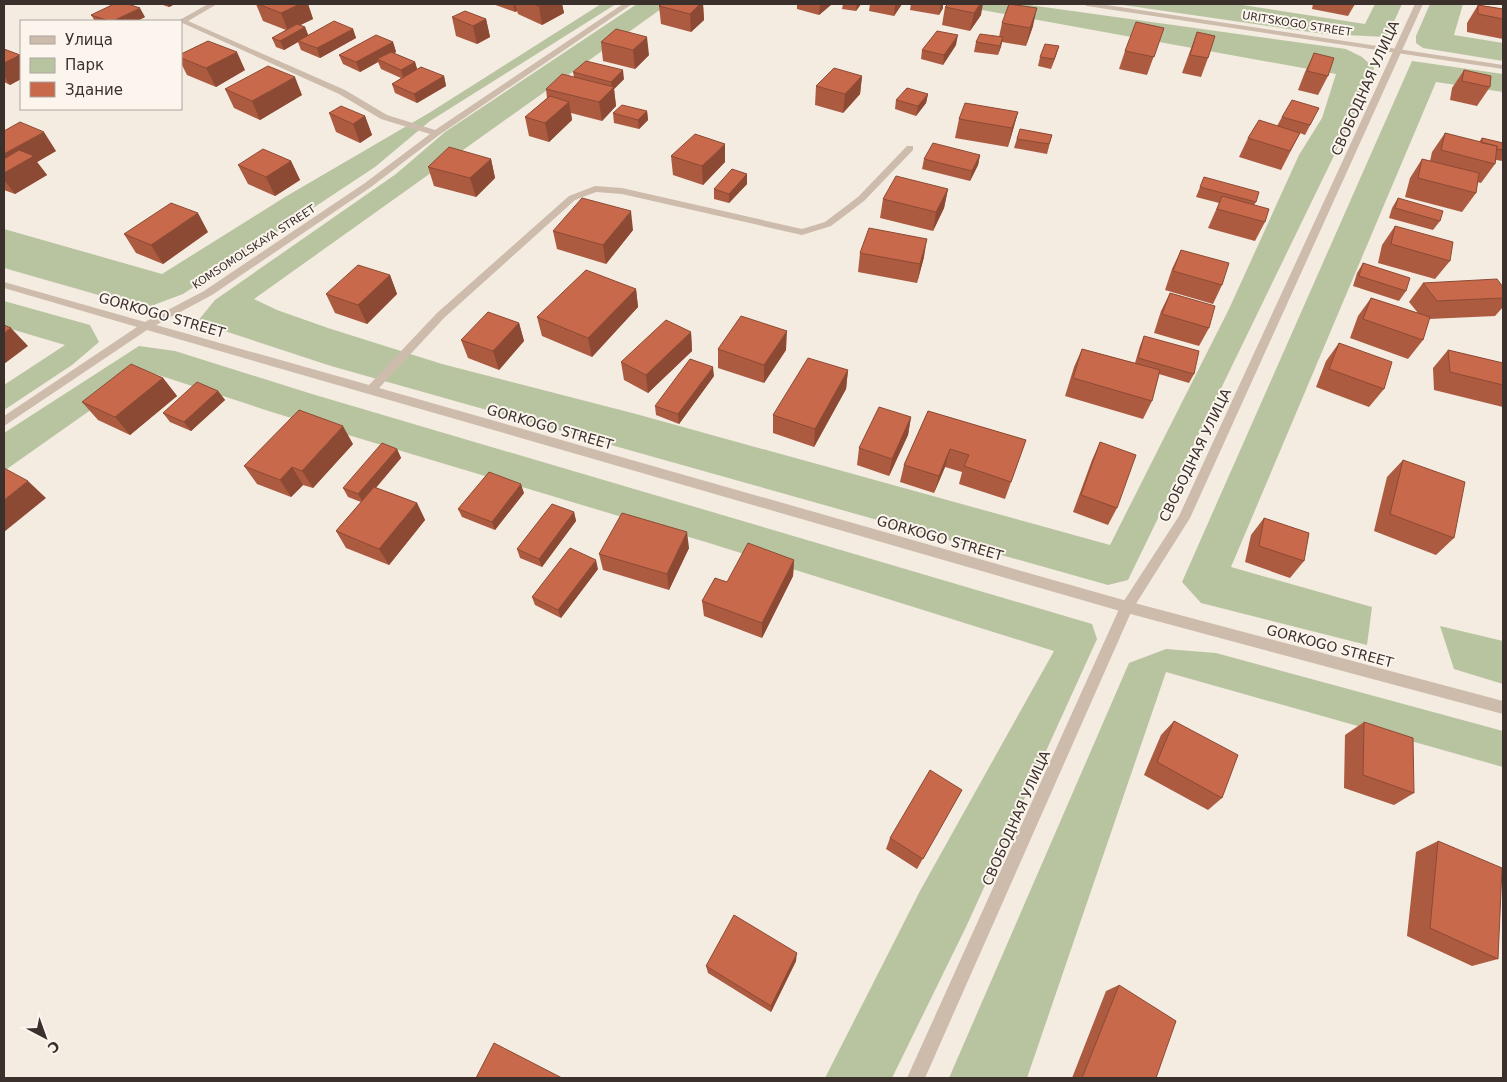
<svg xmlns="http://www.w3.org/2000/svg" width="1507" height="1082" viewBox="0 0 1507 1082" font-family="'DejaVu Sans',sans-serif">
  <rect width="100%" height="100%" fill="#f4ebe1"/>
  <path fill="#b8c4a0" d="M601 4H616L430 121 375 167 183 294 151 306 109 298 4 268V229L162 274 285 197 429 113Z
    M637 4H668L254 299 277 310 328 328 442 364 636 414 1110 545 1229 309 1299 155 1322 118 1336 74 949 4H1022L1346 49 1362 57 1374 68 1362 98 1128 580 1108 585 331 366 197 322 215 300 396 174 445 132Z
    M1116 4H1236L1365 24 1375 4H1402L1387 37 1324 34Z
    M1430 4H1463L1454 35 1503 43V61L1423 48 1416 43V36Z
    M1412 61 1503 74V92L1436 82 1231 567 1372 607 1367 645 1201 603 1182 582Z
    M4 301 90 325 99 342 72 365 4 410V385L65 345 4 327Z
    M139 346 175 351 312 394 1092 624 1097 639 966 927 892 1078H825L920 891 1054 651 709 543 278 414 146 371 4 471V433Z
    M1440 626 1503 641V684L1454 669Z
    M1166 649 1216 653 1503 731V767L1166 672 1027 1078H949L1129 663Z"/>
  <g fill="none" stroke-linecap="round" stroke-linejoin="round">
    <path fill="#cdbbac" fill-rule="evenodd" d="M208 4H217L188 21 345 90 387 115 435 130 623 4H632L439 135 371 187 212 295 156 325 369 385 437 313 569 196 595 186 622 188 802 229 825 222 858 197 907 146H913V150L864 201 831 226 802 235 622 194 596 192 575 200 445 317 379 388 1127 601 1503 701V714L1127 613 147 330 4 426V416L137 327 4 288V282L145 322 204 291 365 183 430 134 381 119 339 94 178 21Z
      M1083 4H1100L1503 65V69L1087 6Z"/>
    <path fill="#cdbbac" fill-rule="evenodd" d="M1415 4H1423L1190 518 1132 610 925 1078H907L1120 607 1179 516Z"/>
  </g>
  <path fill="#ac5a40" d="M160 4H175L169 7Z
    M256 4H308L313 19 300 25 305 27 308 35 353 29 356 38 320 58 301 50 298 42 284 50 276 47 272 38 286 30 263 21Z
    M493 4H562L564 13 542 25 518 14 517 11 515 12Z
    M662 4H703L704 20 691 32 661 24 659 6Z
    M797 4H832L819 15 797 9Z
    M843 4H861L856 11 842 9Z
    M870 4H902L894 16 869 11Z
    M911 4H943V8L939 15 910 10Z
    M948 4 981 15 970 31 942 25 945 7Z
    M1313 4H1355L1348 16 1312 9Z
    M1478 5 1503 9V39L1467 32V23Z
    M91 15 145 17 137 21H95Z
    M452 17 486 19 490 37 477 44 456 36Z
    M1002 23 1033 26 1026 46 1002 42 998 55 974 52 976 42 999 37Z
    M1164 28 1147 75 1119 69 1125 51Z
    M616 29 649 55 635 69 603 61 601 42Z
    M1197 32 1208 58 1201 77 1182 73Z
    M393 42 396 52 394 53 415 62 417 69 444 76 446 86 417 103 395 93 392 84 401 78 381 69 378 62 360 72 343 64 339 55Z
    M956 45 943 65 921 59 922 50Z
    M1059 46 1051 69 1038 66 1040 57Z
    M4 49 20 55 21 58V79L10 85 4 82Z
    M1314 53 1328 76 1318 95 1298 90 1305 72Z
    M181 54 245 70 216 87 187 75 181 63Z
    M1464 70 1490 87 1477 106 1450 100 1452 88Z
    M573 72 624 79 614 89 616 106 602 121 571 113 572 120 549 142 529 136 525 117 547 98 546 89 574 77Z
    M862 76 860 94 843 113 815 105 816 86Z
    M225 89 302 95 260 120 234 108Z
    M928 94 926 103 916 116 895 109 896 100Z
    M1319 108 1305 135 1300 133 1281 170 1239 157 1248 138 1277 126 1282 117Z
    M647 111 648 120 639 129 614 123 613 113Z
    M1018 112 1008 147 955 138 959 119Z
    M329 113 365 116 372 135 360 143 336 132Z
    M1020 129 1052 135 1047 154 1014 148Z
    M4 131 56 151 37 162 47 175 15 194 4 190Z
    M1445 133 1479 142 1482 138 1503 143V161L1496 160 1495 164 1481 183 1477 182 1476 193 1462 212 1405 197 1410 178 1422 159 1430 161 1432 152Z
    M980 155 978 165 970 181 922 169 924 159Z
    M671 156 725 162 703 185 673 175Z
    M491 159 495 178 476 197 434 186 428 167Z
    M291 161 300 180 275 196 248 184 238 165Z
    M747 174V184L729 203 714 199V189Z
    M1204 177 1256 202 1254 205 1265 222 1255 241 1208 228 1219 203 1196 197Z
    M948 189 944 208 933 231 880 218 883 199Z
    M1398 198 1440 221 1433 230 1389 218 1392 208Z
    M1395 226 1450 261 1435 279 1378 263 1382 245Z
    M633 230 606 264 557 249 553 231Z
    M208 232 163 264 136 253 124 234Z
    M1181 250 1222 285 1213 304 1165 290 1172 269Z
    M860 253 924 257 917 283 858 272Z
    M1363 263 1406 291 1399 301 1353 286 1357 273Z
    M390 275 397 294 367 324 335 313 326 294Z
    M1423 283 1503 287V307L1495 316 1429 319 1423 340 1408 359 1350 338 1358 316 1371 298 1418 313 1409 302Z
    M636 289 638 307 592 357 542 336 537 317Z
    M1170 293 1209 328 1199 346 1154 333 1161 311Z
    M519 323 524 341 499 370 468 358 461 340Z
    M691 332 692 351 648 393 624 380 621 362Z
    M1144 336 1194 374 1189 383 1159 374 1152 401 1143 419 1065 396 1074 367 1082 349 1135 363 1140 346Z
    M1339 343 1384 389 1369 407 1316 387 1326 361Z
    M718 349 786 350 764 383 718 368Z
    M1448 350 1503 363V407L1434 390 1433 368Z
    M848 370 846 389 814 447 773 433V415Z
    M714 376 679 424 656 415 655 406Z
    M163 378 177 396 130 435 98 420 82 402Z
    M218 391 225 400 191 431 170 422 163 413Z
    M928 411 1026 440 1005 499 959 484 962 472 945 467 934 493 900 482 904 465Z
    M911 417 908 435 889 476 857 465 859 448Z
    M1100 442 1117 508 1108 525 1073 512 1092 460Z
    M353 444 313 488 303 485 291 497 257 484 244 466Z
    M397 449 401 458 376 488 417 503 425 520 389 565 346 548 336 531 361 502 348 497 343 488Z
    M1403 460 1454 538 1436 555 1374 531 1387 477Z
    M524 493 495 530 462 517 458 509Z
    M574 512 576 521 542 567 520 558 517 549Z
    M1264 518 1304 561 1290 578 1245 562 1251 535Z
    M689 548 669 590 603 570 599 554Z
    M794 560 793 576 762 638 704 616 702 601 727 582Z
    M598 569 561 618 535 605 532 597Z
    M1174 721 1222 798 1208 810 1144 775 1161 735Z
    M1364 722 1414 793 1394 805 1344 788 1345 735Z
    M962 790 917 869 886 849 890 838Z
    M1438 841 1498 959 1472 966 1407 936 1416 852Z
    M796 961 771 1012 708 973 706 966Z
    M1119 985 1156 1078H1072L1106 991Z"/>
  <path fill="#8c4a34" d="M168 4H175L169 7Z
    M300 4H308L313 19 288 31 281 13Z
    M513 4H515L517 11 515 12Z
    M544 4H562L564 13 542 25 539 6Z
    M700 4H703L704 20 691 32 690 14Z
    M820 4H832L819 15Z
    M857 4H861L856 11Z
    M895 4H902L894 16Z
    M941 4H943V8L939 15Z
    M980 4H983L981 15 970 31 974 13Z
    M140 8 145 17 137 21H113Z
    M1037 8 1033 26 1026 46 1030 28Z
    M486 19 490 37 477 44 473 26Z
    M305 27 309 37 298 41V42L284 50 280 41Z
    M353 29 356 38 320 58 317 48Z
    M958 35 956 45 943 65 944 55Z
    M647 37 649 55 635 69 633 50Z
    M1003 37 1001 47 998 55 1000 46Z
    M393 42 396 52 380 61 377 59 378 62 360 72 356 62Z
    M1059 46 1056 56 1051 69 1054 59Z
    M237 52 245 70 216 87 206 68Z
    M20 55 21 58V79L10 85 4 76V63Z
    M415 62 418 72 404 79 401 70Z
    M623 70 624 79 614 89 616 106 602 121 599 102 612 89 611 82Z
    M444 76 446 86 417 103 414 94Z
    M862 76 860 94 843 113 845 94Z
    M295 77 302 95 260 120 252 101Z
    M928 94 926 103 916 116 918 106Z
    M569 102 572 120 549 142 545 123Z
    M647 111 648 120 639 129 638 120Z
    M1018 112 1013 130 1008 147 1012 128Z
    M365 116 372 135 360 143 353 124Z
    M44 132 56 151 37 162 47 175 15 194 4 180V154Z
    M725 144V162L703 185 702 166Z
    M980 155 978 165 970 181 972 171Z
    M491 159 495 178 476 197 470 178Z
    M291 161 300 180 275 196 266 177Z
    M747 174V184L729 203V194Z
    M948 189 944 208 933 231 936 212Z
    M631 211 633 230 606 264 603 245Z
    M198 213 208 232 163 264 151 245Z
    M927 239 924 257 917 283 920 264Z
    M390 275 397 294 367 324 358 305Z
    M636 289 638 307 592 357 588 338Z
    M519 323 524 341 499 370 493 351Z
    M11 328 28 346 4 364V333Z
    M787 331 786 350 764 383V365Z
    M691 332 692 351 648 393 646 375Z
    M713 367 714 376 679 424 678 414Z
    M848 370 846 389 814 447 815 429Z
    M163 378 177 396 130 435 115 417Z
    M218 391 225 400 191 431 184 422Z
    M911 417 908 435 889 476 892 459Z
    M343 426 353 444 313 488 302 471Z
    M397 449 401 458 363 502 358 494Z
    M950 449 945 467 934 493 939 476Z
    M292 467 303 485 291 497 280 480Z
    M28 481 46 498 4 532V500Z
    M521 484 524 493 495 530 492 522Z
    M417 503 425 520 389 565 379 549Z
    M574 512 576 521 542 567 539 559Z
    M687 532 689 548 669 590 667 574Z
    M596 560 598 569 561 618 558 610Z
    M794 560 793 576 762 638V623Z
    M797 953 796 961 771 1012V1006Z"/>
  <path fill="#c8694b" stroke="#8c4a34" d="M114 4H128L140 8 113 21H109L91 15Z
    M258 4H300L281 13Z
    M533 4H544L539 6Z
    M662 4H700L690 14 659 6Z
    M931 4H941L940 5Z
    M948 4H980L974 13 945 7Z
    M1009 4 1037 8 1030 28 1002 23Z
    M1478 5 1503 9V19L1478 14Z
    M465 11 486 19 473 26 452 17Z
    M334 21 353 29 317 48 298 41Z
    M1136 22 1164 28 1154 57 1125 51Z
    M297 24 305 27 280 41 272 38Z
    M616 29 647 37 633 50 601 42Z
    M937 31 958 35 944 55 922 50Z
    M1197 32 1215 36 1208 58 1190 55Z
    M980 34 1003 37 1000 46 976 42Z
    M376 35 393 42 356 62 339 55Z
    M208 41 237 52 206 68 181 58V54Z
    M1045 44 1059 46 1054 59 1040 57Z
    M4 49 20 55 4 63Z
    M391 52 415 62 401 70 377 59Z
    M1314 53 1334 58 1328 76 1307 71Z
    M586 61 623 70 611 82 573 72Z
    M268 66 295 77 252 101 225 89Z
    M421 67 444 76 414 94 392 84Z
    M834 68 862 76 845 94 816 86Z
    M1464 70 1491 76 1490 87 1462 81Z
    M562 74 614 87 599 102 546 89Z
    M907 88 928 94 918 106 896 100Z
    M550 96 569 102 545 123 525 117Z
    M1292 100 1319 108 1310 125 1282 117Z
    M965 103 1018 112 1012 128 959 119Z
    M622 105 647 111 638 120 613 113Z
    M341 106 365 116 353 124 329 113Z
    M1259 120 1300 133 1290 151 1248 138Z
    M20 122 44 132 4 154V131Z
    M1020 129 1052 135 1049 144 1017 139Z
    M1445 133 1497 146 1495 164 1441 150Z
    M695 134 725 144 702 166 671 156Z
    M1482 138 1503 143V150L1497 149V146L1482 143Z
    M933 143 980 155 972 171 924 159Z
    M449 147 491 159 470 178 428 167Z
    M263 149 291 161 266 177 238 165Z
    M19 150 34 156 4 173V159Z
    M1422 159 1479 173 1476 193 1418 178Z
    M732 169 747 174 729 194 714 189Z
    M896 176 948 189 936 212 883 199Z
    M1204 177 1259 192 1256 202 1200 187Z
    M1222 196 1269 209 1265 222 1217 209Z
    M582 198 631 211 603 245 553 231Z
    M1398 198 1443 211 1440 221 1395 208Z
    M171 203 198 213 151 245 124 234Z
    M1395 226 1453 242 1450 261 1391 244Z
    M869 228 927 239 920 264 860 253Z
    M1181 250 1229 263 1222 285 1173 271Z
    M1363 263 1410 278 1406 291 1359 276Z
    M358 265 390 275 358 305 326 294Z
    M586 270 636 289 588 338 537 317Z
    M1497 279 1503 287V298L1437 301 1423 283Z
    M1170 293 1215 306 1209 328 1162 314Z
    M1371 298 1430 317 1423 340 1363 319Z
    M488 312 519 323 493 351 461 340Z
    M741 316 787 331 764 365 718 349Z
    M666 320 691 332 646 375 621 362Z
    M4 325 11 328 4 333Z
    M1144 336 1199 351 1194 374 1138 358Z
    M1339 343 1392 362 1384 389 1329 369Z
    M1082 349 1160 370 1152 401 1073 378Z
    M1448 350 1503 363V385L1450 372Z
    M808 358 848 370 815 429 773 415Z
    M690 359 713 367 678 414 655 406Z
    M131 364 163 378 115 417 82 402Z
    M197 382 218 391 184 422 163 413Z
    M879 407 911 417 892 459 859 448Z
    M299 410 343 426 302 471 292 467 280 480 244 466Z
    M928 411 1026 440 1011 482 964 466 969 455 950 449 939 476 904 465Z
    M1100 442 1136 455 1117 508 1081 495Z
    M382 443 397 449 358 494 343 488Z
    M1403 460 1465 482 1454 538 1390 514Z
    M4 468 28 481 4 500Z
    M489 472 521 484 492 522 458 509Z
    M374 487 417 503 379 549 336 531Z
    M552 504 574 512 539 559 517 549Z
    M622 513 687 532 667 574 599 554Z
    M1264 518 1309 533 1304 561 1259 546Z
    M748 543 794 560 762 623 702 601 715 578 727 582Z
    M570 548 596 560 558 610 532 597Z
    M1174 721 1238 755 1222 798 1157 762Z
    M1364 722 1413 738 1414 793 1363 775Z
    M930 770 962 790 923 859 890 838Z
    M1438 841 1502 868 1498 959 1430 928Z
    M734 915 797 953 771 1006 706 966Z
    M1119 985 1176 1021 1156 1078H1082Z
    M494 1043 562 1078H476Z"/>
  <g text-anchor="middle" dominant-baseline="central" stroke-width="4" stroke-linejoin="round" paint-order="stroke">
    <g font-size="11" fill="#3b302b" stroke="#fbf5ee">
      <text transform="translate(1297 24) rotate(9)">URITSKOGO STREET</text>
      <text transform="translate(254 247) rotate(-33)">KOMSOMOLSKAYA STREET</text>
    </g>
    <g font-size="14" fill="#3b302b" stroke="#fbf5ee">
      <text transform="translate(1365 88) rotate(-66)">СВОБОДНАЯ УЛИЦА</text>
      <text transform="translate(162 315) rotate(16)">GORKOGO STREET</text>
      <text transform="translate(550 427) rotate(16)">GORKOGO STREET</text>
      <text transform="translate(1195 455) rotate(-64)">СВОБОДНАЯ УЛИЦА</text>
      <text transform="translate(940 538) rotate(16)">GORKOGO STREET</text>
      <text transform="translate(1330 646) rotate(15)">GORKOGO STREET</text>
      <text transform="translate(1016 818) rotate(-66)">СВОБОДНАЯ УЛИЦА</text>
    </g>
  </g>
  <rect width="1507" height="1082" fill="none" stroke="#3b302b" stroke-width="10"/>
  <rect x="20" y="20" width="162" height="90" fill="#fbf5ee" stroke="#aea6a0"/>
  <rect x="30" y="36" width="25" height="8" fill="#cdbbac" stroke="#aea6a0"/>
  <text x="65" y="45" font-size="15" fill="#3b302b">Улица</text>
  <rect x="30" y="58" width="25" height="15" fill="#b8c4a0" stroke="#aea6a0"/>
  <text x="65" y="70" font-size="15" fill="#3b302b">Парк</text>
  <rect x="30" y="82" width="25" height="15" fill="#c8694b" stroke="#aea6a0"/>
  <text x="65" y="95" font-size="15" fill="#3b302b">Здание</text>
  <g transform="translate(45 1037) rotate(139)" stroke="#fbf5ee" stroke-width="4" paint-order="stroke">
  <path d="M0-4L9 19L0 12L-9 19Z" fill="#3b302b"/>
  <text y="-8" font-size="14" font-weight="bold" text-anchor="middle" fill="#3b302b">С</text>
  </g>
</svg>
